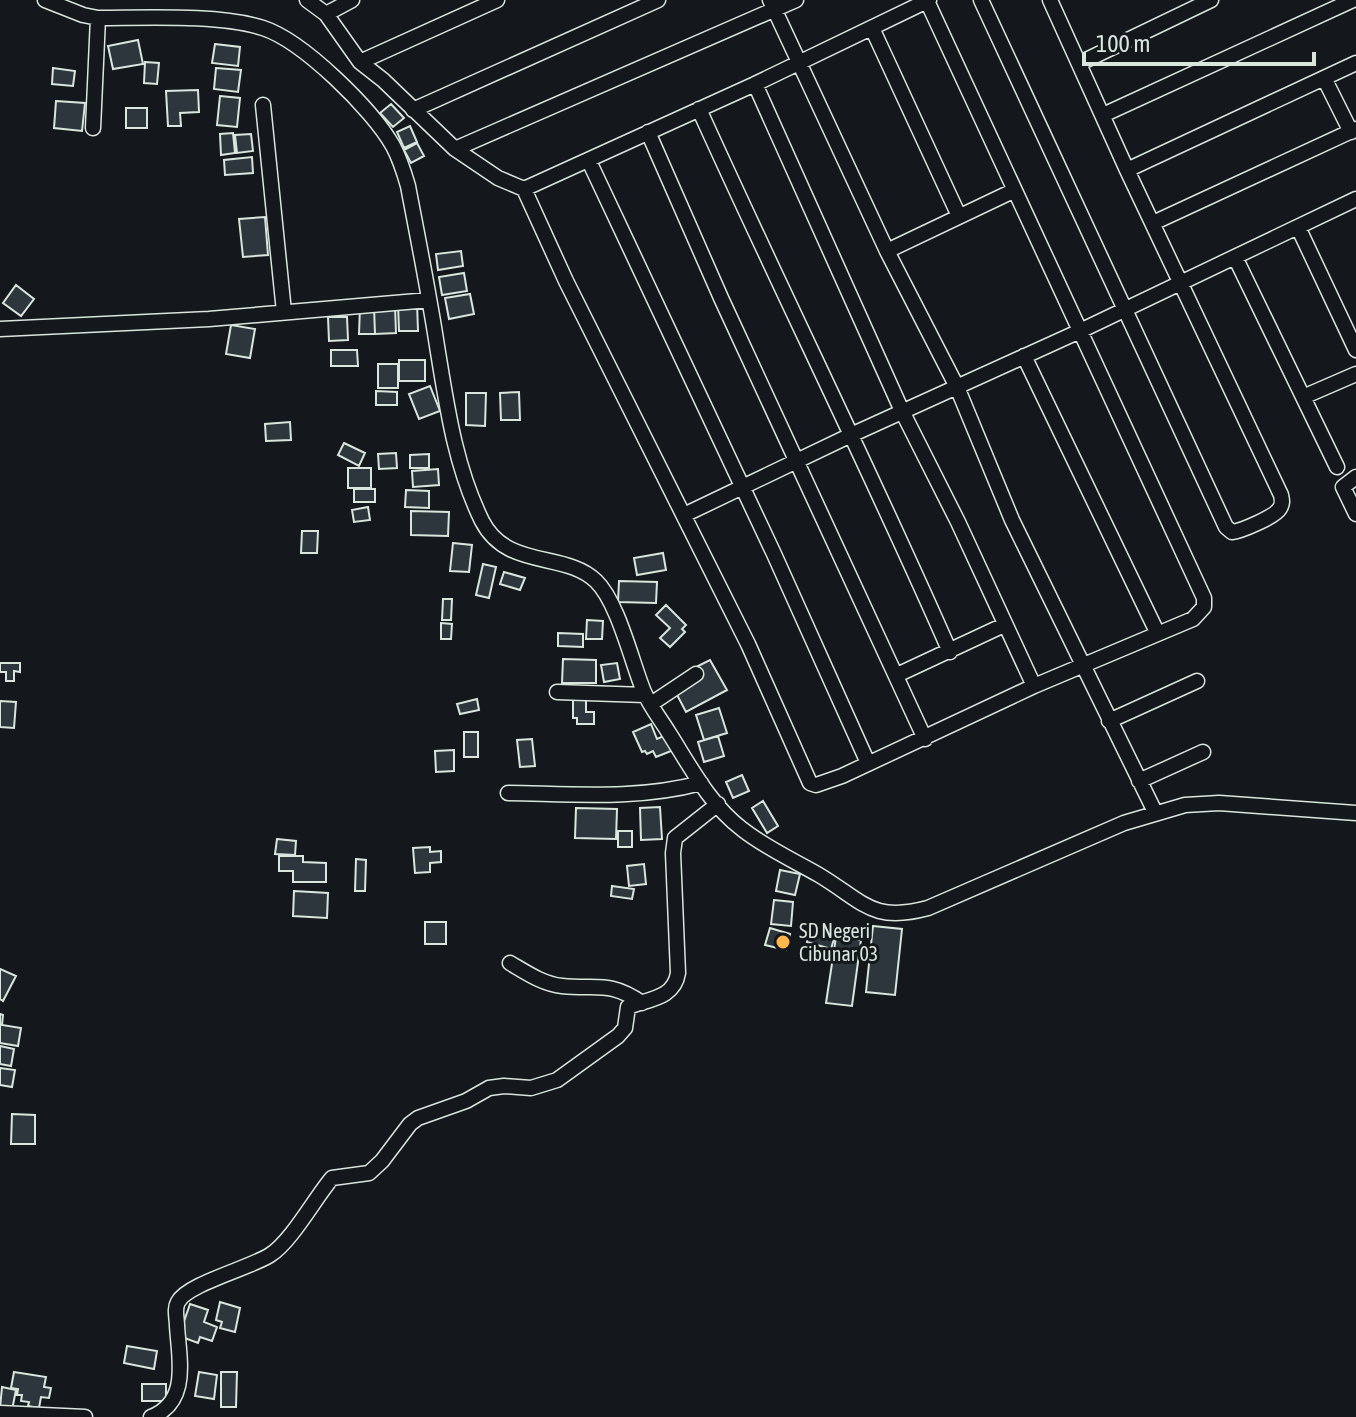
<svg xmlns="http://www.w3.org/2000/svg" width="1356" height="1417" viewBox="0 0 1356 1417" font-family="'Asap Condensed',sans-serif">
  <rect width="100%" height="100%" fill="#14181c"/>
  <path fill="#2c363c" stroke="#d8e6dc" stroke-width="2" d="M138 40 143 64 113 69 108 46Z
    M215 44 240 47 238 66 212 63Z
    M145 62 159 63 157 84 144 83Z
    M53 68 75 71 73 86 52 84Z
    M216 68 241 70 238 92 214 89Z
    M198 90 199 112 180 113 181 126H168L166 91Z
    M220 96 240 98 237 127 217 125Z
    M56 101 85 103 82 131 54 128Z
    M391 104 404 118 393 127 380 113Z
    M126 108H147V128H126Z
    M410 126 417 142 404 148 397 132Z
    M233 133 235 153 221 155 220 134Z
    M251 134 253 151 237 153 235 135Z
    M417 143 424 156 411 163 404 150Z
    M252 157 253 173 225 175 224 160Z
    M265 217 268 255 243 257 239 219Z
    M461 251 463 266 438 270 436 254Z
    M464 273 467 291 442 295 439 277Z
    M16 285 34 299 21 316 3 303Z
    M470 294 474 314 449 319 445 298Z
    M417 303 418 331H399L398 304Z
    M395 306 396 333 375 334 374 307Z
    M360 307H374L375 334H359Z
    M328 317H347L348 340 329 341Z
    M231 325 255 329 250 358 226 354Z
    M331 350H357L358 366H331Z
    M399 360H425V381H399Z
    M378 364H398V388H378Z
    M430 386 440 411 419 419 409 394Z
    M376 391 397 392V405H376Z
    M519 392 520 420H501L500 393Z
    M466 393H486L485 426 466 425Z
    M290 422 291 440 266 441 265 424Z
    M344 443 365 453 359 466 338 455Z
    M396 453 397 468 379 469 378 454Z
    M429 454V468H410V455Z
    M348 468H371V488H348Z
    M438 469 439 485 413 487 412 471Z
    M354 489H375V502H354Z
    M406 490 429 491V508L405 507Z
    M368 507 370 520 354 522 352 510Z
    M411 511 449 512 448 536 411 535Z
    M302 531H318L317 553H301Z
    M453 543 472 545 469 572 450 571Z
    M663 553 666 570 637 575 634 558Z
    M483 564 496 567 489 598 476 595Z
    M504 572 525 578 520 590 500 584Z
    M619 581 657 582 656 603 618 602Z
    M443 599H452L451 620H442Z
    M666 605 686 625 682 629 685 632 670 647 660 638 670 628 656 615Z
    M587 620 603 621 602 639H586Z
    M441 623 452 624 451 639H441Z
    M558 633 583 634V647L558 646Z
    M563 659 596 660V683H562Z
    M710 660 727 690 686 712 675 691 703 676 698 666Z
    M0 663H20V672L14 671V681H6V672H0Z
    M617 663 620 679 604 682 601 665Z
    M477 699 479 710 460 714 457 704Z
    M573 699 586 700V712H594V724H577V718H573Z
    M0 701 16 702 14 728 0 727Z
    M719 708 727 733 704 740 696 715Z
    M651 724 657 739 666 735 671 746V751L656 757 653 751 647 754 645 751 642 752 633 732Z
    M464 732H478V757H464Z
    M718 736 724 756 704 762 698 742Z
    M532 739 535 766 520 767 517 740Z
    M454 750V771L436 772 435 751Z
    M742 775 749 791 733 798 726 782Z
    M763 801 778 826 767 833 752 808Z
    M660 807 662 839 641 840 640 808Z
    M576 808 617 809 616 839 575 838Z
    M618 831H632V847H618Z
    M277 839 296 841 295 855 275 854Z
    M430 847V852L441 851V862L430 863V872L415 873 413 848Z
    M279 856H303V862L326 863V882H293V871H279Z
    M356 859 366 860 365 891H355Z
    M644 864 646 884 629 886 627 866Z
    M780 870 800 874 795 895 776 891Z
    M612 886 634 889 632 899 611 896Z
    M294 891 328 893 327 918 293 916Z
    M774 900 793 902 791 926 771 924Z
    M425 922H446V944H425Z
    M812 925 836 932 831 949 807 942Z
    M873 926 902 929 895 995 866 992Z
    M770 928 790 934 786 950 765 945Z
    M836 937 861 940 852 1006 826 1003Z
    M0 969 16 976 3 1001 0 999Z
    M0 1014 3 1015 2 1025 21 1028 18 1046 0 1043Z
    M0 1046 14 1049 11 1066 0 1064Z
    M0 1068 15 1070 12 1087 0 1085Z
    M12 1114 35 1115V1144H11Z
    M220 1302 240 1308 235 1332 220 1328 222 1322 216 1320Z
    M190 1304 208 1310 204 1322 217 1327 212 1341 200 1337 198 1343 179 1336Z
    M127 1346 157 1351 154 1369 124 1363Z
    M14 1372 46 1377 44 1387 51 1388 49 1398 41 1397 39 1408 28 1406 29 1402 21 1401 22 1395H17L18 1389 11 1388Z
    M199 1372 217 1375 214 1399 195 1396Z
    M221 1372H237L236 1407H221Z
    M142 1384H166V1401H142Z
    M2 1387 16 1390 12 1410 0 1408Z"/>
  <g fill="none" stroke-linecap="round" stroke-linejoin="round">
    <g stroke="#d8e6dc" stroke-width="17">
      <path id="street" d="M45 0 83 15 98 18C145 18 220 14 263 28 303 41 372 109 393 146 400 159 404 172 408 186 418 239 429 293 437 346 447 407 455 466 482 521 507 570 565 551 596 581 618 602 632 663 644 692 650 706 661 720 669 733 690 766 710 805 742 829 766 848 793 860 819 875 864 902 872 923 928 908L1124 823 1185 805 1219 803 1356 813
        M307 0 326 14 360 62 383 80 455 149 498 178 524 189 755 84 929 0
        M770 0 887 251 957 387 1012 520 1155 812
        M981 0 1226 527 1232 532C1241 531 1275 517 1280 508 1283 503 1282 500 1281 495L1127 170 1050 0
        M326 14 352 0
        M872 28 959 216
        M360 62 497 0
        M1080 63 1211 0
        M1324 78 1351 132
        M755 84 902 411 958 522 1034 686
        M263 105 284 312
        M699 109C781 291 870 469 950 652
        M413 110 658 0
        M1103 115 1353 0
        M93 128 98 18
        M648 132 721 298 925 739
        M455 149 796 0
        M589 161 774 554 868 763
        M1127 170 1356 63
        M524 189 566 281 748 644 810 783 816 785 842 776 1034 686 1193 619 1204 607V598L927 1
        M1153 223 1356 129
        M1298 227 1356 350
        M887 251 1013 191
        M1235 257 1337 467
        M0 329 209 319 429 300
        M1024 356 1157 632
        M1303 397 1356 374
        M1356 477 1343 487 1356 514
        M684 515 851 435 1080 331 1356 199
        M897 675 1004 625
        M557 692 645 695
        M651 704 696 674
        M1109 721 1197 681
        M1139 781 1203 752
        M508 793C573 794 638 800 701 783
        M510 963C527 973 543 984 562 986 597 990 609 980 642 1003
        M0 1413 85 1417
        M151 1417C190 1402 179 1359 177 1326 177 1318 174 1309 178 1302 187 1284 250 1268 270 1255 291 1242 315 1198 332 1178L369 1173 382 1161 410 1124 418 1118 466 1101 489 1088 504 1086 531 1088 557 1080 618 1036 625 1028 628 1007C648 999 674 999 678 973L673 853 675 838 718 804"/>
    </g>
    <use href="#street" stroke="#14181c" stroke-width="14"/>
  </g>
  <circle fill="#ffb74d" stroke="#14181c" stroke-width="3" cx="783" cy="942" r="8"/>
  <g text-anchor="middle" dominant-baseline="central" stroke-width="6" stroke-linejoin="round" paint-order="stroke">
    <g font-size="20" fill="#d8e6dc" stroke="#14181c" text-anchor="start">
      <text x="799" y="930">SD Negeri<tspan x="799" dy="23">Cibunar 03</tspan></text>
    </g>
  </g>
  <path d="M1084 52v12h230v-12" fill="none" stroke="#d8e6dc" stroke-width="4"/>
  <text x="1096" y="52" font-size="24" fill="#d8e6dc" stroke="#14181c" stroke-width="6" paint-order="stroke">100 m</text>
</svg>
